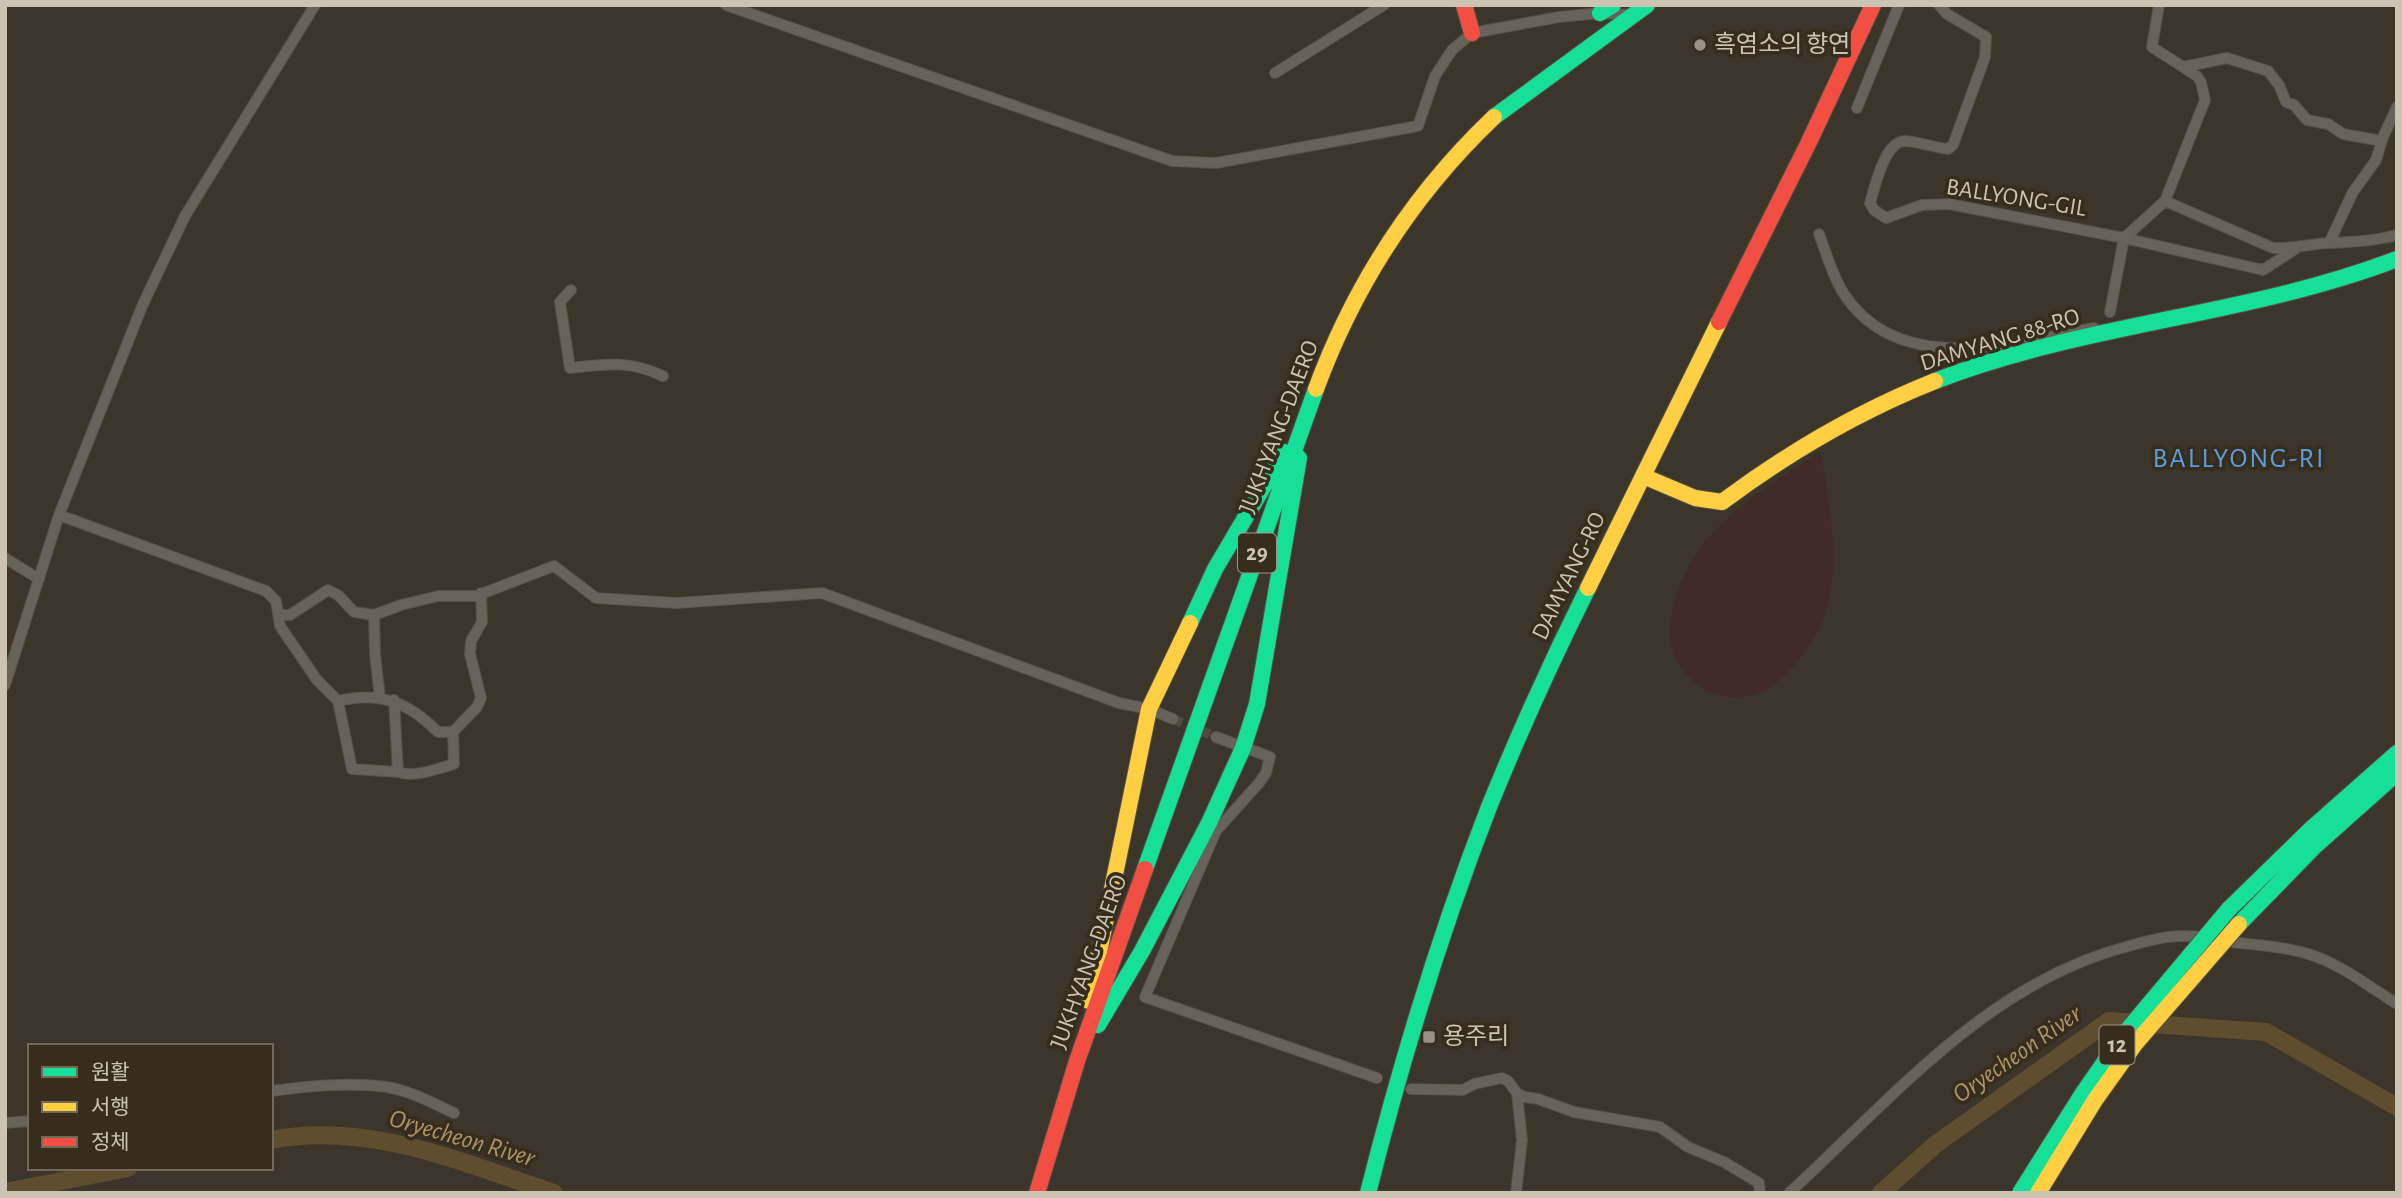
<svg xmlns="http://www.w3.org/2000/svg" width="2402" height="1198" viewBox="0 0 2402 1198" font-family="'Alegreya Sans','Noto Sans KR',sans-serif">
  <rect width="100%" height="100%" fill="#3b352a"/>
  <path fill="#412b26" d="M1821 451C1827 496 1838 543 1831 588 1827 616 1814 644 1795 664 1784 677 1770 690 1753 695 1714 706 1672 676 1670 636 1668 608 1685 568 1701 547 1732 506 1779 479 1821 451Z"/>
  <g fill="none" stroke-linecap="round" stroke-linejoin="round">
    <path stroke="#5e4d2e" stroke-width="18" d="M271 1140C368 1121 464 1163 554 1193
      M5 1192 128 1168
      M1881 1193 1936 1144 2109 1021 2266 1032 2397 1107"/>
    <path stroke="#514a3f" stroke-width="10" stroke-dasharray="10 5" stroke-linecap="butt" d="M1173 719 1216 737"/>
    <g stroke="#555048" stroke-width="12">
      <path id="street" d="M726 5 1172 161 1216 163 1418 126 1435 76 1452 50 1472 33 1559 17 1600 13 1631 15
        M1939 5 1947 14 1986 37 1985 57 1953 145 1948 149C1936 148 1916 141 1904 141 1884 143 1875 187 1870 203L1874 210 1886 218 1922 205 1949 204 2124 238 2263 270 2300 246
        M2183 67 2227 58 2268 71 2279 85 2286 102 2294 105 2307 120 2328 124 2343 134 2382 141
        M1275 73 1384 5
        M1857 108 1899 5
        M2165 201 2273 248C2292 249 2310 244 2329 243 2353 242 2374 241 2397 235
        M1819 234C1827 254 1832 276 1844 294 1899 378 2014 343 2094 328
        M2329 243 2353 192 2376 160 2383 137 2397 107
        M571 290 560 302 570 368C606 364 629 360 663 376
        M2110 312 2124 238 2165 201 2205 100 2201 82 2197 76 2152 47 2159 5
        M59 515 266 591 276 601 280 626 317 680 338 701 352 769 398 772C414 778 437 769 454 764L453 732 477 707 481 698 470 654 471 641 482 622 481 593
        M5 558 39 579
        M280 615H290L328 590 338 595 354 612 374 615 401 605 438 596H476L554 566 596 598 677 603 822 593 1119 703 1149 709 1173 719
        M374 615 375 654 380 698
        M5 685 59 515 143 304 185 216 315 5
        M394 700 398 772
        M338 701C380 691 408 702 438 732H453
        M1216 737 1270 757 1266 773 1259 783 1216 831 1145 997 1377 1078
        M2223 941C2250 945 2278 945 2305 953 2338 962 2368 986 2397 1004
        M1411 1089 1463 1090 1474 1084 1502 1078 1508 1081 1517 1093 1524 1097 1538 1099 1574 1112 1660 1127 1688 1147 1724 1162 1759 1183 1760 1193
        M271 1091C309 1086 349 1082 387 1087 410 1091 433 1103 454 1113
        M5 1123 30 1121
        M1516 1193 1522 1140 1517 1093
        M1789 1193C1892 1099 1988 982 2129 946 2157 938 2177 933 2207 938"/>
    </g>
    <g stroke="#555048" stroke-width="18">
      <path id="fast" d="M1600 13 1613 5
        M1494 117 1647 5
        M1935 381C2084 323 2248 316 2397 259
        M1190 623 1215 569 1284 452
        M1145 869 1316 389
        M2229 909 2311 829 2397 753
        M2239 924 2315 846 2397 773
        M1098 1025 1142 951 1209 823 1243 748 1257 704 1299 458
        M1368 1193C1401 1062 1440 933 1489 807 1519 733 1552 660 1588 588"/>
    </g>
    <g stroke="#555048" stroke-width="18">
      <path id="slow" d="M1719 322 1643 476 1695 498 1722 502C1789 452 1857 412 1935 381
        M1316 389C1354 286 1414 193 1494 117
        M1588 588 1643 476
        M1089 1001 1149 709 1190 623"/>
    </g>
    <g stroke="#555048" stroke-width="18">
      <path id="jam" d="M1464 5 1472 33
        M1719 322 1809 142 1873 5
        M1037 1193 1077 1061 1145 869"/>
    </g>
    <use href="#street" stroke="#68635a" stroke-width="10"/>
    <use href="#fast" stroke="#16e098" stroke-width="16"/>
    <use href="#slow" stroke="#ffcf43" stroke-width="16"/>
    <use href="#jam" stroke="#f24e42" stroke-width="16"/>
    <g stroke="#565147" stroke-width="18" stroke-linecap="butt">
      <path id="fast-bridge" d="M2020 1193 2083 1093 2124 1034 2229 909"/>
    </g>
    <g stroke="#565147" stroke-width="18" stroke-linecap="butt">
      <path id="slow-bridge" d="M2038 1193 2095 1100 2135 1044 2239 924"/>
    </g>
    <use href="#fast-bridge" stroke="#16e098" stroke-width="16"/>
    <use href="#slow-bridge" stroke="#ffcf43" stroke-width="16"/>
  </g>
  <g fill="#999283" stroke="#362d1c" stroke-width="2.5">
    <circle cx="1700" cy="45" r="7"/>
    <rect x="1422" y="1030" width="14" height="14" rx="3.5"/>
  </g>
  <g text-anchor="middle" dominant-baseline="central" stroke-width="7" stroke-linejoin="round" paint-order="stroke">
    <g fill="#362d1c" stroke="#9f9786" stroke-width="2">
      <rect x="1238" y="533.5" width="38" height="39" rx="5"/>
      <rect x="2099.5" y="1025.5" width="35" height="39" rx="5"/>
    </g>
    <g font-size="23" font-weight="bold" fill="#ccc4b3">
      <text x="1257" y="553">29</text>
      <text x="2117" y="1045">12</text>
    </g>
    <g font-size="24" fill="#ccc4b3" stroke="#362d1c" text-anchor="start">
      <text x="1714" y="45">흑염소의 향연</text>
      <text x="1443" y="1037">용주리</text>
    </g>
    <g font-size="24" fill="#ccc4b3" stroke="#362d1c">
      <text transform="translate(2016 198) rotate(9)">BALLYONG-GIL</text>
      <text transform="translate(2000 340) rotate(-17)">DAMYANG 88-RO</text>
      <text transform="translate(1279 427) rotate(-69)">JUKHYANG-DAERO</text>
      <text transform="translate(1569 576) rotate(-64)">DAMYANG-RO</text>
      <text transform="translate(1089 962) rotate(-70)">JUKHYANG-DAERO</text>
    </g>
    <g font-size="26" font-style="italic" fill="#ae9469" stroke="#362d1c">
      <text transform="translate(2017 1054) rotate(-35)">Oryecheon River</text>
      <text transform="translate(462 1138) rotate(16)">Oryecheon River</text>
    </g>
    <g font-size="28" letter-spacing="2" fill="#5b9edf" stroke="#362d1c">
      <text x="2239" y="459">BALLYONG-RI</text>
    </g>
  </g>
  <rect width="2402" height="1198" fill="none" stroke="#ccc4b3" stroke-width="14"/>
  <rect x="28" y="1044" width="245" height="126" fill="#362d1c" stroke="#726958" stroke-width="2"/>
  <rect x="42" y="1067" width="35" height="10" fill="#16e098" stroke="#726958" stroke-width="2"/>
  <text x="91" y="1079" font-size="21" fill="#ccc4b3">원활</text>
  <rect x="42" y="1102" width="35" height="10" fill="#ffcf43" stroke="#726958" stroke-width="2"/>
  <text x="91" y="1114" font-size="21" fill="#ccc4b3">서행</text>
  <rect x="42" y="1137" width="35" height="10" fill="#f24e42" stroke="#726958" stroke-width="2"/>
  <text x="91" y="1149" font-size="21" fill="#ccc4b3">정체</text>
</svg>
